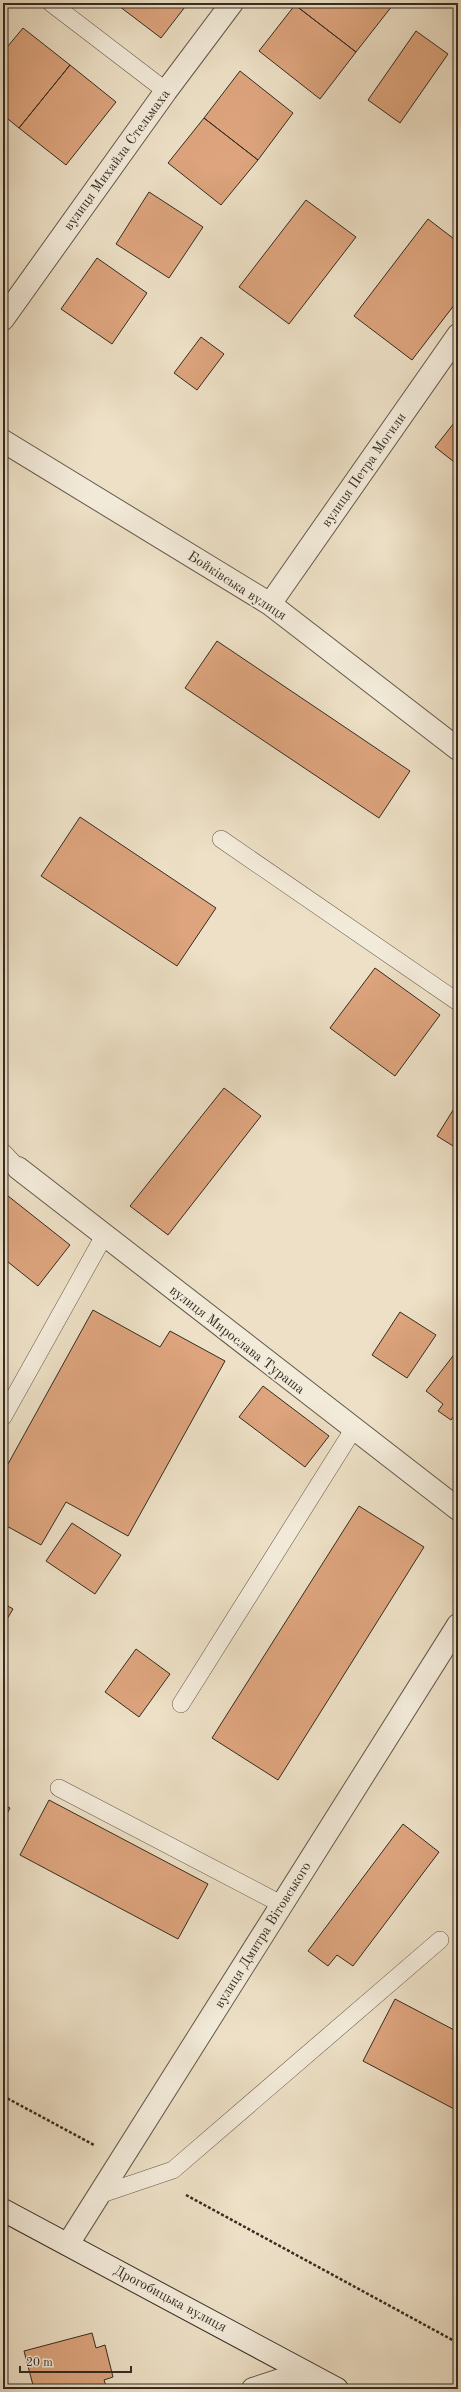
<svg xmlns="http://www.w3.org/2000/svg" width="461" height="2392" viewBox="0 0 461 2392" font-family="'Old Standard TT',serif">
  <rect width="100%" height="100%" fill="#ede0c6"/>
  <filter id="stains"><feTurbulence type="fractalNoise" baseFrequency=".005" numOctaves="4"/><feColorMatrix values="0 0 0 0 .2 0 0 0 0 .09 0 0 0 0 .02 0 0 0 .5 -.17"/></filter>
  <radialGradient id="worn" r=".72"><stop offset=".6" stop-color="#630" stop-opacity="0"/><stop offset="1" stop-color="#630" stop-opacity=".3"/></radialGradient>
  <path fill="#dda47d" stroke="#342c22" d="M115 3H188L161 38Z
    M297 3H388L392 6 356 52 295 5Z
    M295 5 356 52 320 99 259 51Z
    M23 28 70 65 19 128 3 115V52Z
    M416 31 448 54 400 123 368 100Z
    M70 65 116 102 66 165 19 128Z
    M240 71 293 113 258 160 204 118Z
    M204 118 258 160 221 205 168 163Z
    M149 192 203 227 169 278 116 244Z
    M306 200 356 237 289 324 239 287Z
    M428 219 458 242V300L412 360 354 316Z
    M97 258 147 293 112 344 61 309Z
    M201 337 224 354 197 390 174 373Z
    M458 418V465L435 447Z
    M217 641 410 771 379 818 185 688Z
    M80 817 216 908 177 966 41 876Z
    M375 968 440 1015 395 1076 330 1028Z
    M224 1088 261 1116 168 1235 130 1206Z
    M458 1102V1149L437 1136Z
    M3 1192 70 1245 38 1286 3 1258Z
    M93 1310 160 1347 170 1331 225 1361 128 1536 66 1502 41 1545 3 1524V1473Z
    M400 1312 436 1335 407 1378 372 1355Z
    M456 1352 458 1415 456 1413 451 1420 438 1411 443 1404 426 1391Z
    M263 1386 329 1436 305 1467 239 1417Z
    M359 1506 424 1547 278 1780 212 1738Z
    M72 1523 121 1555 95 1594 46 1561Z
    M3 1603 13 1609 3 1626Z
    M136 1649 170 1674 139 1717 105 1692Z
    M49 1800 208 1884 178 1939 20 1855Z
    M3 1804 10 1808 3 1821Z
    M403 1824 439 1852 353 1966 337 1955 328 1966 308 1951Z
    M395 1999 458 2032V2111L363 2061Z
    M92 2333 96 2348 105 2345 113 2377 104 2380 107 2389H34L24 2351Z"/>
  <g fill="none" stroke-linecap="round" stroke-linejoin="round">
    <g stroke="#62594b" stroke-width="18">
      <path id="service" d="M51 3 166 91
        M221 839 458 1002
        M3 1152 18 1168
        M3 1417 104 1236
        M181 1704 353 1430
        M59 1788 283 1905
        M99 2195 173 2170 440 1940"/>
    </g>
    <g stroke="#62594b" stroke-width="24">
      <path id="minor" d="M3 319 166 91 232 3
        M3 441 270 604 458 749
        M270 604 458 335
        M18 1168 458 1509
        M68 2244 458 1625
        M253 2389 305 2372"/>
    </g>
    <g stroke="#342c22" stroke-width="24">
      <path id="secondary" d="M3 2210 337 2389"/>
    </g>
    <path stroke="#342c22" stroke-width="2.5" stroke-dasharray="3 2" stroke-linecap="butt" d="M3 2096 94 2145
      M186 2195 458 2343"/>
    <use href="#service" stroke="#f3ebda" stroke-width="17"/>
    <use href="#minor" stroke="#f3ebda" stroke-width="22"/>
    <use href="#secondary" stroke="#f3ebda" stroke-width="22"/>
  </g>
  <g text-anchor="middle" dominant-baseline="central" stroke-width="3.5" stroke-linejoin="round" paint-order="stroke">
    <g font-size="14" fill="#342c22" stroke="#f3ebda">
      <text transform="translate(117 160) rotate(-54)">вулиця Михайла Стельмаха</text>
      <text transform="translate(364 470) rotate(-55)">вулиця Петра Могили</text>
      <text transform="translate(237 586) rotate(33)">Бойківська вулиця</text>
      <text transform="translate(237 1340) rotate(38)">вулиця Мирослава Тураша</text>
      <text transform="translate(263 1935) rotate(-58)">вулиця Дмитра Вітовського</text>
      <text transform="translate(170 2299) rotate(28)">Дрогобицька вулиця</text>
    </g>
  </g>
  <rect width="461" height="2392" fill="none" stroke="#ede0c6" stroke-width="16"/>
  <rect x="4" y="4" width="453" height="2384" fill="none" stroke="#342c22" stroke-width="2"/>
  <rect x="8" y="8" width="445" height="2376" fill="none" stroke="#342c22"/>
  <path d="M20 2366v6h111v-6" fill="none" stroke="#342c22" stroke-width="2"/>
  <text x="26" y="2366" font-size="12" fill="#342c22" stroke="#f3ebda" stroke-width="3" paint-order="stroke">20 m</text>
  <rect width="100%" height="100%" filter="url(#stains)"/>
  <rect width="100%" height="100%" fill="url(#worn)"/>
</svg>
